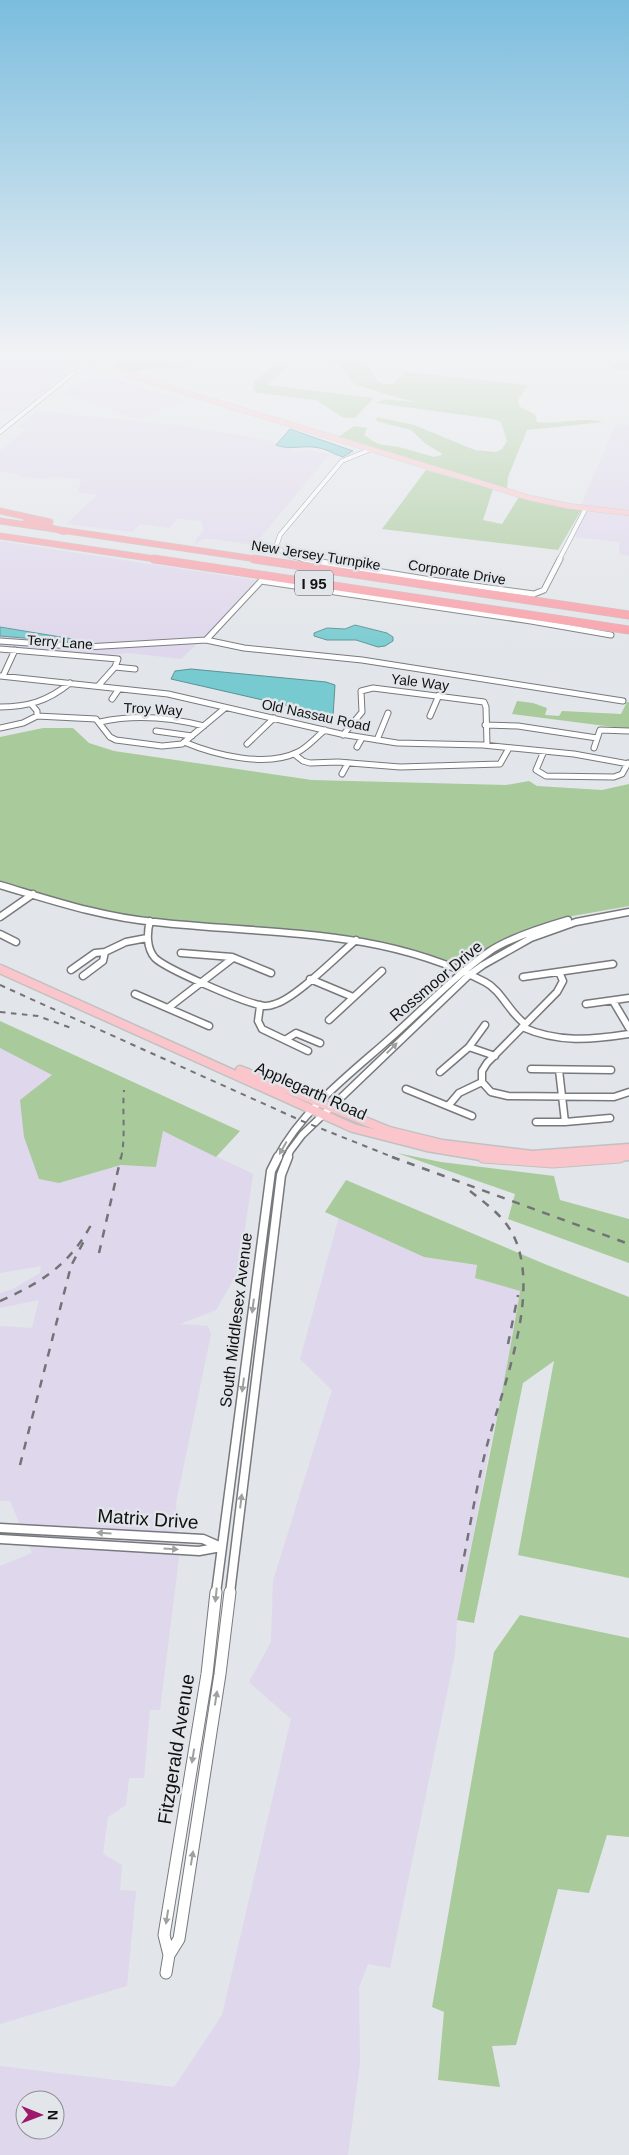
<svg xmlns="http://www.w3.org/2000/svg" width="629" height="2155" viewBox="0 0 629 2155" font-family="Arial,sans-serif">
  <rect width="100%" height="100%" fill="#e2e5e9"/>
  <path fill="#dfd7ec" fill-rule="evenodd" d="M0 358H68L79 363 19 412 0 410Z
    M106 376 186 401 138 419 63 394 68 388Z
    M37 411 184 426 272 441 299 452 305 450 330 454 254 545 212 539H203L195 545 196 539 204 530 202 521 178 519 169 528 140 524 132 532 66 524 97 495 78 492 81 479 50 477 47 479 19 477 21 474 0 472V451L26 429 18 427Z
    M616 424 629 425V510L581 505Z
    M588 511 629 515V556L619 554V542L574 537Z
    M0 541 261 581 209 640 197 644 181 659 129 653 109 655 0 648Z
    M0 1048 53 1075 59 1183 121 1165 156 1167 163 1131 253 1174 239 1270 216 1310 180 1324 208 1326 211 1334 176 1503 179 1558 160 1710H150L144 1778H129L126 1805 108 1817 103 1854 122 1865 120 1890 136 1891 127 1986 0 2024V1566L32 1553 10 1501H0V1326L32 1328 39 1300 0 1308V1293L13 1289 40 1273 41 1266 0 1273Z
    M339 1217 424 1257 477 1265 475 1278 520 1290 502 1395 489 1451 457 1620 455 1654 390 1968 368 1964 359 1987 360 2064 348 2155H0V2066L174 2087 222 2015 291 1719 249 1682 271 1642 273 1581 332 1390 300 1359ZM25 2100H55V2130H25Z"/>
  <path fill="#a9ca9b" d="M94 358H215H206L184 367 146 369 133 373 114 368 118 364Z
    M282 358H363L378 381 383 384H393L405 372 529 385 518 400 520 407 535 414 537 422C559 425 581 416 603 422L527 430 508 477 507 489 337 438 354 426 367 428 364 435 378 444 399 447 434 457 442 455 441 453 426 444 411 430 376 421 377 417 414 425 475 450 496 452 502 449 507 441 501 422 493 419 376 403 385 399 421 403 395 397 354 384 340 366 297 360 290 364 268 385 374 398 355 418H344L316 400 256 393 252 385H256L253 383Z
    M579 358H629V370L616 369 600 361Z
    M426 470 493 489 483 520 502 524 519 497 582 509 558 550 382 529Z
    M517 701 533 703 547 708 545 715 559 716 562 711 621 714 627 702H629V729L512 714Z
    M43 728H73L89 743 114 751 312 780 506 785 529 781 537 786 602 790 629 784V906L567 917 500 942 459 970 340 938 117 917 0 885V737Z
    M0 1021 240 1131 216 1157 163 1131 156 1167 121 1165 59 1183 39 1179 24 1137 20 1100 52 1075 0 1048Z
    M397 1153 441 1162 554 1176 560 1200 629 1219V1263L508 1219 515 1194Z
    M346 1180 547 1265 629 1297V1578L518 1555 554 1361 523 1383 474 1623 457 1620C478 1510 502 1401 520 1291L475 1278 477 1265 424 1257 325 1212Z
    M520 1615 629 1638V1837L607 1835 589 1893 558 1889 516 2045 492 2046 500 2087 438 2080 444 2012 432 2007 494 1652Z"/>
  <path fill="#77cbd0" stroke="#589397" d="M290 429 353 451 343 457C330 453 327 448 312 447 299 446 289 450 276 445Z
    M355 625 387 633 393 637V641L385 646 378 647 356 640H327L314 636V633L327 628 345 629Z
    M0 627 85 641 71 642 0 636Z
    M191 669 326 682 335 685 333 716 171 679 175 671Z"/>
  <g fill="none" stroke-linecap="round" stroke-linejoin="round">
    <path stroke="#589397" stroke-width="1" d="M623 358 629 359"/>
    <g stroke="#77797d" stroke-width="5">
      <path id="minor-far4" d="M0 432 87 362
        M311 560C299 558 282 558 277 544L280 535 342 461 369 450
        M559 560 586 508"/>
    </g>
    <g stroke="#77797d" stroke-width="7">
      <path id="minor-far3" d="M303 559 431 580 534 594 544 590 560 559
        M206 640 244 648 362 660 623 701
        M0 641 86 647 206 640 261 581 531 621 611 635
        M0 649 118 659 115 667 98 686
        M115 667 135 669
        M0 676 168 694 341 734 397 743 483 745 574 754 629 764
        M3 676 15 650
        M112 699 119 689
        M0 707C28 707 48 701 70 683
        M37 716 96 719 110 737 116 740 162 746 182 744 225 708
        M430 716 439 695
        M100 722C135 714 169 717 204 726
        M485 725 518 726 597 738
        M0 728 23 723 37 716V711L32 705
        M156 731 192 736
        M343 735 362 712 361 691 373 688 484 702 486 707 487 745
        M377 740 388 713
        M184 742C215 755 266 768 298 752 308 747 316 737 325 730
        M247 744 274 718
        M357 747 362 738
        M594 748 600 730 629 731
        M544 751 536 770 546 776 614 777 622 774 628 763
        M294 754 303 761 310 763 338 762 400 767 500 764 509 748
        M342 774 348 763"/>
    </g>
    <g stroke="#77797d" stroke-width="9">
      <path id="minor-far2" d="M0 885C51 900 101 917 155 922 269 935 378 927 485 982 501 990 509 1012 524 1023
        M0 917 33 894
        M150 921C147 932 146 948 155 958 166 969 243 1002 260 1005 265 1007 270 1006 275 1004 296 998 337 956 356 940
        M0 934 16 942
        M181 953 232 957 271 973
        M71 970 95 953 105 952 126 942 147 938
        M559 972 563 981 557 992 487 1063 482 1071V1082L491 1092 508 1096 614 1097 629 1092
        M83 976 103 961 105 952
        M523 977 613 964
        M310 979 353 997
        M135 994 209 1026
        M613 1001 629 1028
        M586 1004 629 998
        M260 1006 258 1021 262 1029 308 1051
        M168 1008 233 958
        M329 1020 382 971
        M522 1027C558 1043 591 1040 629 1034
        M285 1040 296 1033 320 1043
        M469 1047 495 1056
        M531 1069 611 1070
        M559 1070 565 1122
        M440 1072 469 1047 485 1025
        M406 1089 472 1116
        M448 1106 459 1093 482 1082
        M536 1122H565L610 1118
        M277 1158C303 1108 354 1071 395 1034 426 1006 456 975 490 951 511 937 544 927 568 920
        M287 1158 290 1151 302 1135 469 975 483 965 531 938 576 922 629 912"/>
    </g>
    <g stroke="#77797d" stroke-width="11">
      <path id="minor-far1" d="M0 1528 203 1539 221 1547
        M0 1539 199 1551 221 1547
        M216 1593 271 1171 278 1157
        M230 1593 281 1175 288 1157"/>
    </g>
    <g stroke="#77797d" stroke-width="13">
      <path id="minor" d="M169 1955 164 1935 207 1674 216 1592
        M166 1973 169 1955 179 1939 220 1674 230 1592"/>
    </g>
    <g stroke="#c1c1c1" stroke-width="6">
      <path id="major-far2" d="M73 358 530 498 568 506 629 513
        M76 371 97 367"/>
    </g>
    <g stroke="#c1c1c1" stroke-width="11">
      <path id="major-far1" d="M0 969 353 1128 427 1147 493 1158
        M240 1070 389 1131 442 1144 532 1155 629 1148
        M606 1158 629 1156"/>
    </g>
    <g stroke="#c1c1c1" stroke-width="13">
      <path id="major" d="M483 1157 553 1162 620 1157"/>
    </g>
    <g stroke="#c1c1c1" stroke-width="7">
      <path id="highway-far1" d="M0 511 50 522
        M0 521 263 560
        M0 536 162 560"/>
    </g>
    <g stroke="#c1c1c1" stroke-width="9">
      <path id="highway" d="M154 559 629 630
        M254 559 629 615"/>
    </g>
    <use href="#minor-far4" stroke="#fff" stroke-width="4"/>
    <use href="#minor-far3" stroke="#fff" stroke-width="5"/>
    <use href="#minor-far2" stroke="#fff" stroke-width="6"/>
    <use href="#minor-far1" stroke="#fff" stroke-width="8"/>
    <use href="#minor" stroke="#fff" stroke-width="11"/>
    <use href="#major-far2" stroke="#fbc6cb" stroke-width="5"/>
    <use href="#major-far1" stroke="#fbc6cb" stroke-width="8"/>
    <use href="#major" stroke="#fbc6cb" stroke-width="11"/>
    <use href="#highway-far1" stroke="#f9a0a9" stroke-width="5.5"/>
    <use href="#highway" stroke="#f9a0a9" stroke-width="8"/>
    <path stroke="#717376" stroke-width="2" stroke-dasharray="5.5 5.5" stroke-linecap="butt" d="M0 985 302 1121 395 1158
      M0 1012 38 1016 74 1029
      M121 1158C126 1136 122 1113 124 1090"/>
    <path stroke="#717376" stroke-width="2.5" stroke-dasharray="8 8" stroke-linecap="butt" d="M392 1157 629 1244
      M99 1253 121 1157
      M0 1301C41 1283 69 1265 91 1225
      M508 1344 518 1295
      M20 1465 71 1266 86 1237
      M461 1572C470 1528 477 1481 489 1438 505 1381 543 1286 511 1231 501 1214 485 1203 470 1191"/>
    <g stroke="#c1c1c1" stroke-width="7" stroke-linecap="butt">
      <path id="highway-bridge" d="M26 520 65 532"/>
    </g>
    <use href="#highway-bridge" stroke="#f9a0a9" stroke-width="5.5"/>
  </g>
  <defs><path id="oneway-solid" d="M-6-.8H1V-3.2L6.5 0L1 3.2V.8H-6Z" transform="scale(1.25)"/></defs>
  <g fill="#9fa0a0">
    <use href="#oneway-solid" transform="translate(392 1048) rotate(-45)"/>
    <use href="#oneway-solid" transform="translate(283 1148) rotate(119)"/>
    <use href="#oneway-solid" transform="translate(253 1306) rotate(97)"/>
    <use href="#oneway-solid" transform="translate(243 1385) rotate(98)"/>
    <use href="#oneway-solid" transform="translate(241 1501) rotate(-83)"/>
    <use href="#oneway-solid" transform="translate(104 1533) rotate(-177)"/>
    <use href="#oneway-solid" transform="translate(171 1549) rotate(4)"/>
    <use href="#oneway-solid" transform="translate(216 1595) rotate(96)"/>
    <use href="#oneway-solid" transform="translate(216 1698) rotate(-81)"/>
    <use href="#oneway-solid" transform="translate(193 1756) rotate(99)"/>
    <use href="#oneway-solid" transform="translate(192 1858) rotate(-81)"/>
    <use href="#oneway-solid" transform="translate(167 1917) rotate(99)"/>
  </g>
  <linearGradient id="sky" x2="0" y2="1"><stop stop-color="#7bbdde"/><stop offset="0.54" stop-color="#f2f3f5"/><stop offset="1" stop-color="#f2f3f5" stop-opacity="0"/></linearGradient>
  <rect width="629" height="659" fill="url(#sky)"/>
  <g text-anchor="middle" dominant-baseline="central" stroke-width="5" stroke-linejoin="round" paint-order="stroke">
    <g font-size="14" fill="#101112" stroke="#e2e5e9">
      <text transform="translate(316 555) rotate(9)">New Jersey Turnpike</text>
      <text transform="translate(457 572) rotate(9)">Corporate Drive</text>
      <text transform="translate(60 642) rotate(4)">Terry Lane</text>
      <text transform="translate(420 682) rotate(7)">Yale Way</text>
      <text transform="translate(153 709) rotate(3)">Troy Way</text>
      <text transform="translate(316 715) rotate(12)">Old Nassau Road</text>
    </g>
    <rect fill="#e2e5e9" stroke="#4f5152" stroke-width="1" x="295" y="570.5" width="38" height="25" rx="4"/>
    <g font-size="15" font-weight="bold" fill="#101112">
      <text x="314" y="583">I 95</text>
    </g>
    <g font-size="16" fill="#101112" stroke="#e2e5e9">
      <text transform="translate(436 981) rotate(-40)">Rossmoor Drive</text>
      <text transform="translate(311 1091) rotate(24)">Applegarth Road</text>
      <text transform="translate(236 1320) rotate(-83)">South Middlesex Avenue</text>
    </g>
    <g font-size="19" fill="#101112" stroke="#e2e5e9">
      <text transform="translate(148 1519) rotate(4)">Matrix Drive</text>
      <text transform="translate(176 1749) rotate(-81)">Fitzgerald Avenue</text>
    </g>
  </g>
  <g transform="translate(40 2115) rotate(91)"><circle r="24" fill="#e2e5e9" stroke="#8e9093"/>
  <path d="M0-4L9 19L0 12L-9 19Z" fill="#9d196b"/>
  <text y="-8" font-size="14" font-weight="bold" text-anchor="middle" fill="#101112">N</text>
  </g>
</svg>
